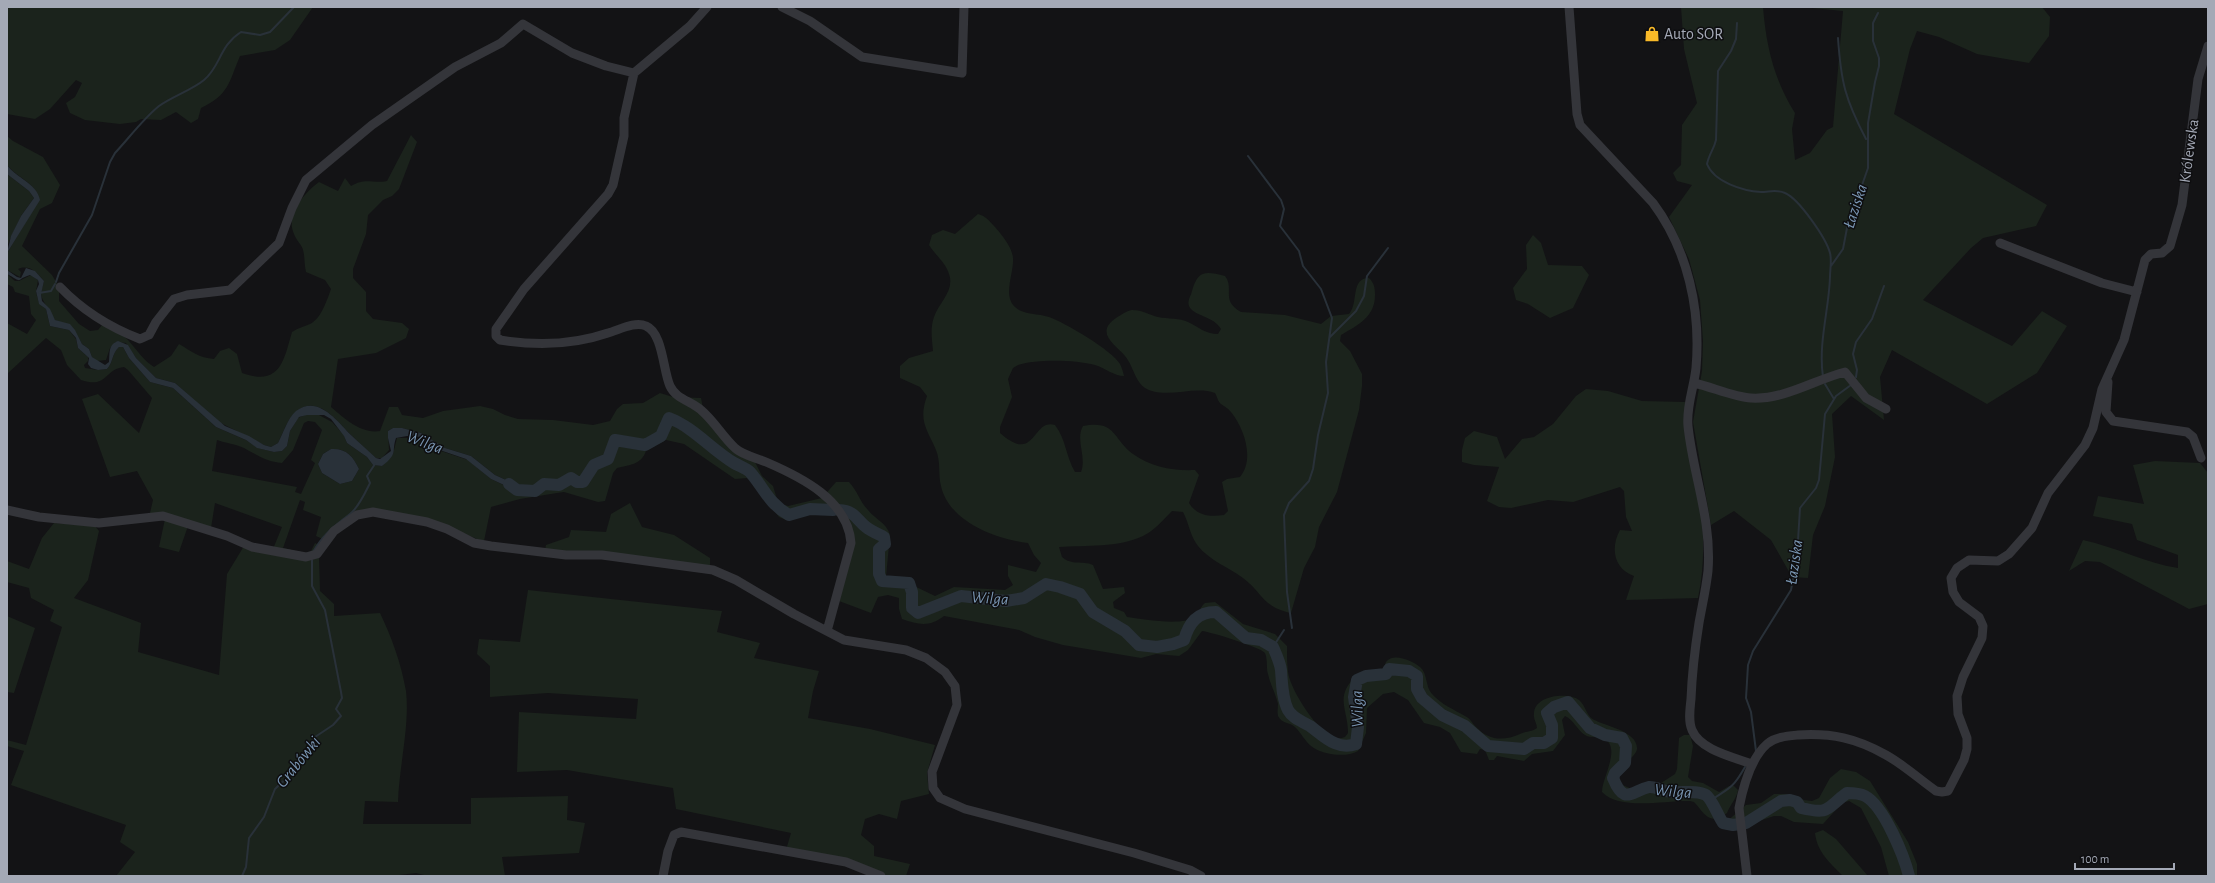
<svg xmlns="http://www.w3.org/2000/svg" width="2215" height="883" viewBox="0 0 2215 883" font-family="'Alegreya Sans',sans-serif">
  <rect width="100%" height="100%" fill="#131315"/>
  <path fill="#1b231c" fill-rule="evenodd" d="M7 7H313L290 40 275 50 240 56C229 82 229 95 201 108L198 119 191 123 176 112 161 120 141 119 136 122 120 124 85 120 70 113 66 103 75 97 82 83 76 80 50 109 35 119 7 114Z
    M1681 7H1763C1766 45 1774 80 1795 113L1792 129 1795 160 1810 153 1827 130 1833 127 1843 11 1802 7H2042L2050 17 2049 36 2029 63 1977 54 1939 37 1917 31 1910 49 1894 114 2047 205 2036 226 1983 238 1971 248 1923 300 2012 346 2042 311 2067 326 2037 373 1987 404 1892 350 1880 377 1884 420 1851 396 1832 414 1835 457 1825 506 1813 535 1808 578 1792 577 1771 540 1734 511 1711 525 1693 422 1702 371 1703 341 1700 300 1689 259 1669 217 1692 185 1677 181 1673 173 1681 165 1682 125 1697 103 1684 49Z
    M411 135 417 142 399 189 392 196 383 200 368 215 366 234 353 269V278L366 292V311L373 319 402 323 409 329 406 338 376 353 338 359 331 407C345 419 361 434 380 431L389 407H398L402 415 423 418 443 411 480 406 493 409 505 415 518 419 553 420 593 425 610 421 617 409 623 404 643 403 660 393 673 397 701 398 705 419 730 443 753 458 762 476 773 486 777 499 782 504 788 506 822 498 836 482H849C857 490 860 502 868 510 876 520 886 522 890 535L886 577 908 583 935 596 954 587 1005 590 1013 585 1008 576V565L1036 572 1041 563 1034 555 1028 543C996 539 949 522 941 486 938 475 941 462 936 450 927 429 918 421 927 396L920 387 900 378V366L909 358 933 351C932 339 930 328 934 317 939 302 955 291 949 274 946 263 935 255 929 245L932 235 943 230 955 234 978 214C986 216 989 221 995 227 1002 235 1012 247 1013 258 1014 273 1003 294 1014 306 1022 315 1038 313 1049 317 1064 322 1113 351 1120 364 1122 368 1123 372 1124 376 1114 376 1105 368 1095 365 1075 360 1038 359 1018 365L1013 368 1008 379 1012 397 1000 427V433C1036 465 1032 418 1055 425 1066 439 1066 457 1075 472H1081C1087 457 1075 440 1083 426 1117 420 1112 439 1133 454 1151 467 1173 471 1195 470L1199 475 1189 503C1197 516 1210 517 1224 515L1228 511 1222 482 1227 479 1240 477C1255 459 1244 428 1231 412 1228 408 1225 407 1221 404 1218 402 1217 396 1215 393 1195 386 1173 397 1152 391 1135 387 1135 368 1125 356 1116 345 1094 333 1116 318 1121 315 1126 311 1132 310 1143 310 1149 315 1158 317 1168 319 1180 318 1188 322 1199 327 1205 334 1218 334L1221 329C1214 316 1193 316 1189 306 1187 300 1191 296 1192 291 1198 270 1205 271 1225 276 1235 289 1220 300 1241 312L1285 315 1321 324 1331 316 1349 314C1359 303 1350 278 1369 278 1374 283 1375 287 1375 295 1375 317 1358 325 1341 335L1340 341 1350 351 1362 374V386L1359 410 1337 492 1319 527 1315 547 1304 568 1291 613C1262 607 1263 593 1243 578 1228 567 1209 560 1198 546 1190 536 1189 523 1183 512L1172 511C1163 520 1154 531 1143 536 1118 548 1086 545 1059 547L1062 557C1072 566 1082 560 1093 565L1103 589 1124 587 1125 593 1113 602 1114 608 1124 612 1127 617C1142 619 1184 627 1196 616 1200 612 1200 607 1205 603L1215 602 1243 624 1275 634 1287 646C1287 656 1287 668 1289 677 1294 694 1315 727 1330 736 1334 739 1340 739 1345 737L1348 733C1348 709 1334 697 1356 676L1378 680 1382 677C1383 672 1384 666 1386 662 1393 652 1413 661 1420 667 1428 674 1425 686 1432 694 1442 705 1453 709 1465 716 1470 718 1472 723 1476 727 1489 741 1504 741 1520 734 1526 731 1532 732 1537 728 1537 723 1533 719 1534 714 1534 695 1568 692 1579 700 1585 705 1586 713 1591 718 1602 726 1638 730 1637 749 1636 757 1618 767 1614 777L1616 782 1636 791 1651 784 1661 783 1675 774 1677 769 1679 738 1684 735H1690L1693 746 1688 777 1692 781 1703 783 1719 792 1729 786H1734L1738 790C1737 798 1730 805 1727 813 1709 826 1705 814 1694 802L1690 801C1667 800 1619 811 1602 792 1602 778 1620 750 1606 740 1599 735 1591 739 1585 735 1577 730 1574 720 1565 716L1562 720 1565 735 1553 751 1532 754 1524 761 1497 756 1494 760H1489L1485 750 1480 749 1477 754 1461 752 1450 733 1440 727 1424 723 1408 700 1394 692 1383 694 1367 708 1366 733 1358 751C1346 758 1322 755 1311 746 1305 741 1301 733 1295 727 1290 722 1282 724 1278 716 1277 711 1278 708 1278 704 1276 694 1270 684 1268 674 1266 668 1268 660 1265 653 1260 647 1211 632 1202 631L1188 650 1179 656 1156 654 1141 658 1063 645 1035 637 1019 630 944 616C930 627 919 625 902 619L899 609V598L888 595 878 597 871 613 839 601 854 546 852 530 839 507 832 512 811 513 786 520 779 517 756 485 747 478 735 479 684 444 666 440 646 451C641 465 629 465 617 468L613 473 605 501 598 502 564 492 557 493 520 499 491 507 484 541C472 538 462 532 450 527 433 520 380 506 363 511 347 515 335 528 325 540L316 536 321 517 303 510 305 502 300 500 283 548 305 553 311 551 315 543 321 546C308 563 291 553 273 549L282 527 215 503 211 528 164 514 150 513 153 500 137 471 110 477 82 399 98 394 139 433 152 398 128 370 124 367C104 369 108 389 81 380L67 365 61 350 46 338 7 374V323L27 334 36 320 31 314 29 296 15 292 13 287 7 284V274L15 281H19L31 275 38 280 36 292 39 303 46 309 50 326 69 330 76 339 78 348 88 357V361L84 365 85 368 98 370 107 369C113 363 112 353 119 347H123L129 358 150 382 173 388 216 427 246 440 258 448 274 452 282 451 287 446 290 431 298 418 305 415 317 414 332 422 344 435 347 443 367 457 373 465 382 466 393 454 397 438H419L435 449 468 460 491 479 523 494 524 488 495 475 471 456 445 448 421 433 402 428H393L388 431 389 450 382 458H376C367 450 358 442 349 433 336 420 317 394 296 412 287 419 283 434 278 443L271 447 264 445 219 422 175 383 156 378 136 358 126 343 116 342 110 348 106 360 97 361 92 357 89 349 82 344 72 327 55 320C51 313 41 299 41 294 41 290 43 286 44 281 37 272 29 264 18 269L21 272 20 277 7 270V253L39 200C37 183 17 178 7 165V136L13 141 43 157 60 185 52 203 40 209 22 246 52 275 59 287V301L79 324 90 331 98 330 102 325C128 329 135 355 154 367L171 356 179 344C191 351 199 358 214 359L220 351 229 348 237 354 242 373C281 387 284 359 292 332 298 328 303 327 310 324 321 319 327 300 331 289L325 280 306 272C304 264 305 256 303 250 302 245 296 240 294 234 285 215 304 193 319 182L338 191 345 178 351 186C366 177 372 184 387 181ZM308 421 315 422 322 430 311 460 315 463 301 494 295 492 297 487 212 471 217 440C225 443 236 444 244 448 257 455 267 462 282 463L293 450 304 423ZM331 449C346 448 353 456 359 469L352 481 340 484 322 473 318 464 323 454Z
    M7 174 29 191 34 198 21 216 7 246Z
    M1533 235 1541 243 1548 265 1582 266 1589 275 1573 308 1550 318 1528 304 1516 300 1513 288 1527 269 1526 245Z
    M1586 389 1608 391 1642 401 1685 402C1694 466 1712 534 1698 598L1626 600 1634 576C1614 569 1610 548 1620 530L1632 531 1626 517 1624 491 1620 487 1573 502 1548 500 1511 508 1499 507 1487 501 1499 467 1474 465 1462 462V450L1465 438 1474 431 1497 437 1505 459 1522 439 1534 437 1553 424 1576 396Z
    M2155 461 2200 463 2208 473V604L2189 609 2100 562 2085 561 2069 571 2083 540C2116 547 2145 563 2178 568V555L2137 540 2132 524 2093 516 2098 496 2144 504 2133 465Z
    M630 503 642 527 674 535 710 558V567L545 550 546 545 569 537 571 530 606 532 611 514Z
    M165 519 188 526 179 552 159 547Z
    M54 523 95 526 99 531 88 580 74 598 141 623 138 652 219 675 227 574 244 546 319 557 320 591 334 604V616L380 613C392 638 401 663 406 691 410 725 399 767 398 802L365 801 363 824H471V798L568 796 567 820 585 823 579 853 502 857 505 876H428L416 873 391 876H116L135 852 120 842 126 825 11 785 24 751 7 746V740L26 745 62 627 50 621 54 610 31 598 29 588 7 582V561L29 569 42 538Z
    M528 590 722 611 717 632 760 643 754 658 819 671 813 691 808 718 870 729 935 745 927 773 929 794 901 801 897 819 879 814 865 819 861 835 874 846V856L910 864 906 876H888L786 850 791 833 676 809 673 788 567 770 517 772 519 712 636 719 638 699 548 693 490 697V666L477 654 479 639 520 642Z
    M7 616 35 628 14 693 7 692Z
    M1841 769 1856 772 1870 781 1908 842 1917 864V876H1889L1881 847 1861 808 1849 801 1842 803 1823 824 1794 822 1781 816H1774L1747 825 1726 822 1746 805 1761 803 1774 794H1790L1804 800 1812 801 1819 798 1830 778Z
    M1823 830 1836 839 1868 876H1843C1830 863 1817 852 1815 833Z"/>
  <path fill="#293139" d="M7 165C16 178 37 183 40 200L7 253 11 236 21 216 34 198 29 191 7 174Z
    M26 268 35 271 44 281 41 294 42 301 50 309 55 320 70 324 75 330 82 344 89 349 92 357 105 365 109 362C110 352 108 345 118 341L128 345 136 358 156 378 175 383 225 426 249 436 264 445 271 447 278 443C283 434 287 419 296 411 318 394 338 422 351 435 359 443 368 450 376 458L380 459 391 451 388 438V431L393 428H402L421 433 445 448 471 456 495 475 524 488V494L491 479 466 459 431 447 420 437 407 436 396 438C391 452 399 453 382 466L373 465 367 457 347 443 344 436 331 419 324 415H307L299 417 290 431 287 446 282 451 274 452 257 448 246 440 216 427 173 388 150 382 129 358 123 347H119C112 353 113 363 107 369L98 370 91 368 88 364 89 358 78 348 76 338 69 330 50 326 46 309 39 304 36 291 39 284 38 280 30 275C14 280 25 284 7 274V270L17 277 21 278Z
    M331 449C346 448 353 456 359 469L352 481 340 484 322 473 318 464 323 454Z"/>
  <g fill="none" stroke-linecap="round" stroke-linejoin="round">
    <path stroke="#293139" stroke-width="2" d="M1737 23 1736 39 1731 51 1718 71 1716 140C1714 149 1709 154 1707 164 1714 182 1743 191 1761 192 1769 192 1777 189 1785 193 1799 199 1826 238 1830 253 1832 260 1830 269 1830 277 1829 310 1818 343 1823 377
      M1838 38C1841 82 1845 99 1866 139
      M1248 156 1281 200 1284 209 1280 226 1299 251 1303 266 1321 289 1332 318 1326 362 1328 393 1318 435 1313 469 1309 481 1289 503 1284 515 1287 592 1292 628
      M1831 266 1843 249 1847 228 1868 168V123L1875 82 1879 66V58L1873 41V23L1878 13
      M56 282 59 273 92 215 110 162 115 153C129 138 143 119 159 106 173 96 192 90 204 80 221 66 219 46 241 32L260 35 270 32 294 7
      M39 293 51 291 55 284
      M1330 337 1356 311 1364 296 1367 276 1388 248
      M1856 377 1857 370 1853 354 1856 342 1872 319 1884 286
      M1825 384 1834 399
      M313 552C324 533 334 527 350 514 359 507 365 493 370 483L367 476 375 464
      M1273 647 1284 630
      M1756 751 1751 712 1746 698 1748 665 1753 651 1791 590 1797 557 1800 508 1816 488 1819 480 1825 414 1836 396 1851 385
      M1711 800C1730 788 1733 788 1745 767
      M242 876 246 867 249 838 264 817 275 789 292 773 315 737 333 725 341 716 336 709 342 698 341 692 325 610 312 586V560"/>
    <path stroke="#293139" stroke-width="12" d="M509 484 517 490 535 491 544 484 559 485 571 478 577 482H583L594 465 608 459 615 440 645 445 661 436 669 418C693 427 711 449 734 463 739 466 746 468 750 472 764 488 769 504 789 515L810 509 833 510
      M839 510C855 511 856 519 866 527 871 531 878 534 884 537L885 544 879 549V574L882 581 909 583 912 592V608L918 613 961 596 1006 601 1024 598 1046 584 1060 587 1080 594 1093 612 1125 631 1139 645 1157 647 1173 644 1184 640C1189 623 1197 612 1216 612L1246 638 1261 640 1273 647C1276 654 1280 662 1281 670 1282 683 1282 698 1288 710 1293 719 1302 721 1310 726 1324 736 1337 751 1356 744L1358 727 1354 697 1357 680 1366 676 1386 674 1389 669 1409 671 1417 676V689L1422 698 1442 715 1465 726 1488 746 1524 749 1533 743H1544L1552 738V725L1547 713 1554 707 1568 702 1590 728 1605 735 1622 738 1626 746 1625 763 1615 773 1613 778C1624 805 1630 792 1649 787 1655 786 1665 792 1672 792 1682 793 1697 790 1706 795 1712 799 1718 816 1723 823L1733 825 1746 823 1781 801 1790 800 1797 802 1801 808C1831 815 1826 808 1847 793 1853 793 1859 793 1865 796 1884 806 1904 856 1909 876"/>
    <path stroke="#34353a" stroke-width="9" d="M707 7 690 26 634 73 624 118V136L613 185 608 194 524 289 496 329V336L500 340C537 346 573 345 608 333 619 330 635 321 646 326 663 333 663 371 670 386 676 399 691 401 701 410 714 421 723 437 735 448 742 455 757 458 766 462 801 477 848 500 851 543L827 631
      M782 7 810 21 862 57 962 73 964 7
      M1569 7 1577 114 1580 125 1653 203C1688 250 1701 310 1696 368 1694 388 1686 406 1688 426 1693 475 1712 520 1708 571 1706 589 1702 606 1699 623 1695 648 1692 674 1691 699 1690 709 1688 721 1692 730 1700 750 1733 757 1752 764
      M2000 243 2102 283 2137 292
      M60 287C83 311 109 327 140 339L149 335 156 322 174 299 187 295 230 290 279 243 292 208 306 180 372 125 455 67 501 43 523 24 572 53 606 66 634 73
      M2108 382 2106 412 2113 421 2187 432 2193 437 2201 458
      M1694 383C1712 387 1734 397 1751 398 1784 400 1814 380 1845 372L1866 398 1886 409
      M7 510 39 517 99 523 163 516 227 536 252 547 306 557 317 554 334 531 357 515 373 512 427 522 447 529 474 543 491 546 566 555H602L713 570 736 580 794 614 844 640 906 650 926 658 945 672 955 686 957 705 932 772 933 788 940 798 965 809 1134 853 1190 870 1201 876
      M663 876 668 851 674 835 681 832 846 862 881 876
      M1747 876 1739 808C1743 787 1750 759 1767 744 1775 737 1788 736 1798 735 1832 733 1856 738 1886 755 1904 765 1919 779 1936 791L1942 792 1948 791 1964 760 1967 749V738L1958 714 1957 696 1963 677 1982 638 1983 626 1979 617 1959 602 1953 592 1951 578 1957 568 1969 560 1998 561 2009 554 2032 528 2048 493 2085 445 2093 428 2102 389 2124 340 2145 260 2151 254 2162 253 2170 246 2182 205 2198 79 2208 46"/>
  </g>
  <defs>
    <g id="shop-bare" transform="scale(1.2)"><path d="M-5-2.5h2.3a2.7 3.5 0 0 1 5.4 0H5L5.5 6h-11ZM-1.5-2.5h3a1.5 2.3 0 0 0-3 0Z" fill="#f8b928" stroke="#0e0e10" stroke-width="2.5" paint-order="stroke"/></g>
  </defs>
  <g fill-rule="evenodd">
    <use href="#shop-bare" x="1652" y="34"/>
  </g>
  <g text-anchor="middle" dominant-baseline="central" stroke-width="3" stroke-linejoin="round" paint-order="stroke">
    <g font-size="16" fill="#a4a9b6" stroke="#0e0e10" text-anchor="start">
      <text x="1664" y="34">Auto SOR</text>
    </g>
    <g font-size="16" fill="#a4a9b6" stroke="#0e0e10">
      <text transform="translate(2189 151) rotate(-82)">Królewska</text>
    </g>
    <g font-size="17" font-style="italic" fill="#7a96b3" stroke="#0e0e10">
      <text transform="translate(1855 206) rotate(-72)">Łaziska</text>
      <text transform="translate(425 442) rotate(21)">Wilga</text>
      <text transform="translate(1794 562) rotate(-82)">Łaziska</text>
      <text transform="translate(990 598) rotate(4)">Wilga</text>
      <text transform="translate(1357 709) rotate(-91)">Wilga</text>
      <text transform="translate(298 762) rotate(-51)">Grabówki</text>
      <text transform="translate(1673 791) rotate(5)">Wilga</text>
    </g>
  </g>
  <rect width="2215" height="883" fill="none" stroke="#a4a9b6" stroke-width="16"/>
  <path d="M2075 863v6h99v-6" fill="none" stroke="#a4a9b6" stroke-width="2"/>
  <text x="2081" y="863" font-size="12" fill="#a4a9b6" stroke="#0e0e10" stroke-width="3" paint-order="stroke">100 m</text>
</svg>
